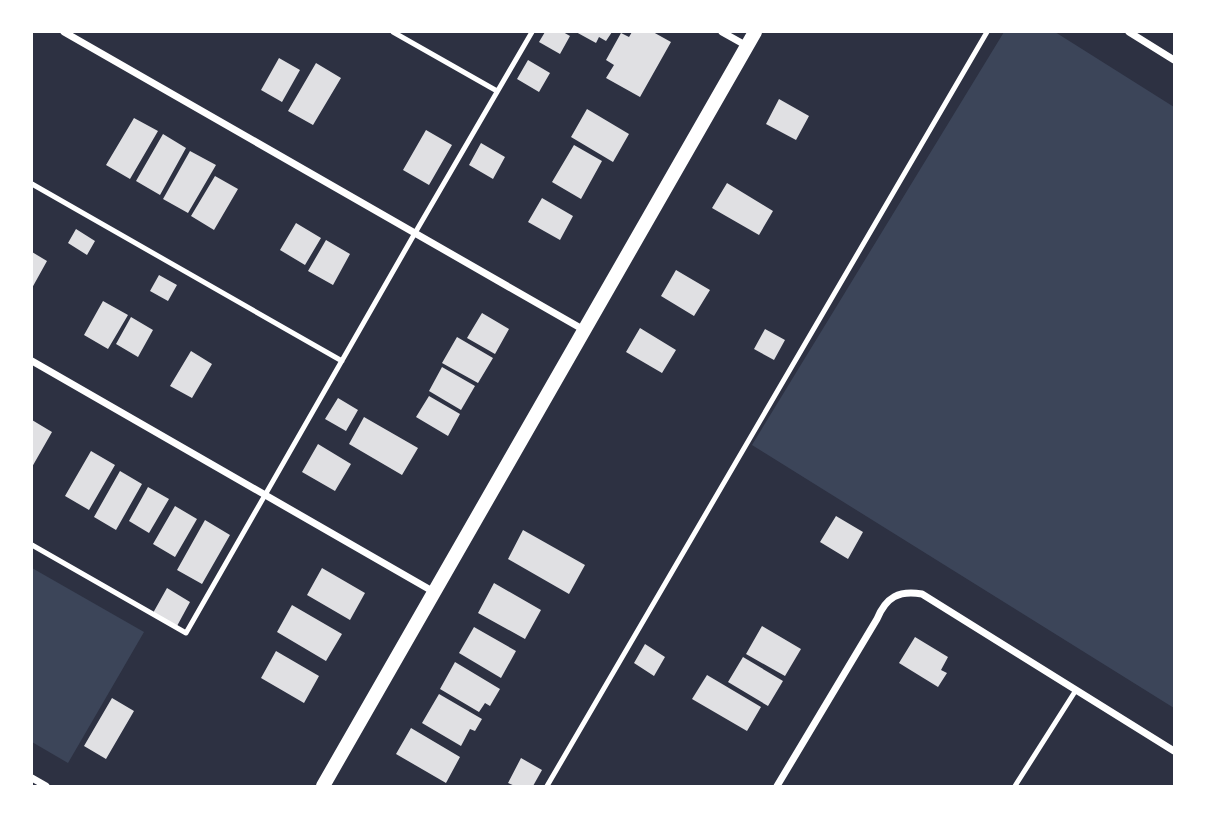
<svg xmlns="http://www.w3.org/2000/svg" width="1206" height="818" viewBox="0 0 1206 818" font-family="Signika,sans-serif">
  <rect width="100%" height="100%" fill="#2d3142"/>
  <path fill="#3c4559" d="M1004 32H1055L1174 107V708L752 445Z
    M32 568 144 632 68 763 32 742Z"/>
  <path fill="#e0e0e3" d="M545 32H563L570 36 560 54 539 42Z
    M576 32H612L606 41 599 37 596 43Z
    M632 32H653L671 42 640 97 606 78 614 65 606 60 621 33 629 37Z
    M279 58 300 70 282 102 261 90Z
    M528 60 550 73 539 92 517 79Z
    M316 63 341 78 313 125 288 111Z
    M779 99 809 116 796 140 766 124Z
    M587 109 629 134 613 162 571 137Z
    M134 118 158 131 130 179 106 165Z
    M426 130 452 145 429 185 403 170Z
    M163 134 186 148 160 195 136 181Z
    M481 143 505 157 493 179 469 165Z
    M574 145 602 161 581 199 552 182Z
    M190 151 216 165 188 213 163 199Z
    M215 176 238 189 214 230 191 216Z
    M727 183 773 211 759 235 712 208Z
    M542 198 573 216 560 240 528 222Z
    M296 223 321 238 305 265 280 250Z
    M76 229 95 241 87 255 68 243Z
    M326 240 350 254 333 285 308 271Z
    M32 252 47 261 32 288Z
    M676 270 710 290 694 316 661 296Z
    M159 275 177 285 168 301 150 291Z
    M103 301 128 315 108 349 84 335Z
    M482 313 509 329 495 354 467 338Z
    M131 317 153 330 138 357 116 344Z
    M640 328 676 350 662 373 626 352Z
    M765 329 785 340 774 360 754 349Z
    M457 337 493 358 478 383 442 363Z
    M191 351 212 364 192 398 170 386Z
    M442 367 475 386 461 410 429 391Z
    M429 396 460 414 448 436 416 417Z
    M338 398 358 410 346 431 325 419Z
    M364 417 418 448 402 475 349 444Z
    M32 420 52 432 32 467Z
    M318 444 351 464 335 491 302 472Z
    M91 451 115 465 89 510 65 496Z
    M120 471 142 484 116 530 94 517Z
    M148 487 169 499 149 533 129 521Z
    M175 506 197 519 175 557 153 544Z
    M836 516 863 532 848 559 820 542Z
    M205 520 230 535 202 584 177 570Z
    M523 530 585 565 569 594 508 559Z
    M322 568 365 593 350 620 307 595Z
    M494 583 541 610 525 639 478 613Z
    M167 588 190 602 177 626 153 613Z
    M292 605 342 634 326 661 277 632Z
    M762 626 801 649 785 676 746 654Z
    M474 627 516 651 501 678 459 653Z
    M915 637 948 657 941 670 947 673 938 687 899 663Z
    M645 644 665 657 654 676 634 663Z
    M276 651 319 676 304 703 261 678Z
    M743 657 783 681 768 706 728 682Z
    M455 662 500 689 490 706 485 703 479 712 440 689Z
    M707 675 761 707 747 731 692 699Z
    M439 694 482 719 475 731 470 729 461 746 422 723Z
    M112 698 134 711 106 759 84 746Z
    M411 728 460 757 446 783 396 754Z
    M521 758 542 770 533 786H515L508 783Z"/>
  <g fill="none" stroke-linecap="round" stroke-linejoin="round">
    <path stroke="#fff" stroke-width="5" d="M393 32 497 91
      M32 184 342 361
      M32 545 186 633 415 233 532 32
      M547 786 987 32
      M1015 786 1076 690"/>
    <path stroke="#fff" stroke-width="7" d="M64 32 584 330
      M722 32 747 46
      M1129 32 1174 60
      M32 361 434 592
      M32 778 46 786
      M777 786 877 619C886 597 899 590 922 594L1174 751"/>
    <path stroke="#fff" stroke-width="14" d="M323 786 755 32"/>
  </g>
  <rect width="1206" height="818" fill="none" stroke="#ffffff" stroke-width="66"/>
</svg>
